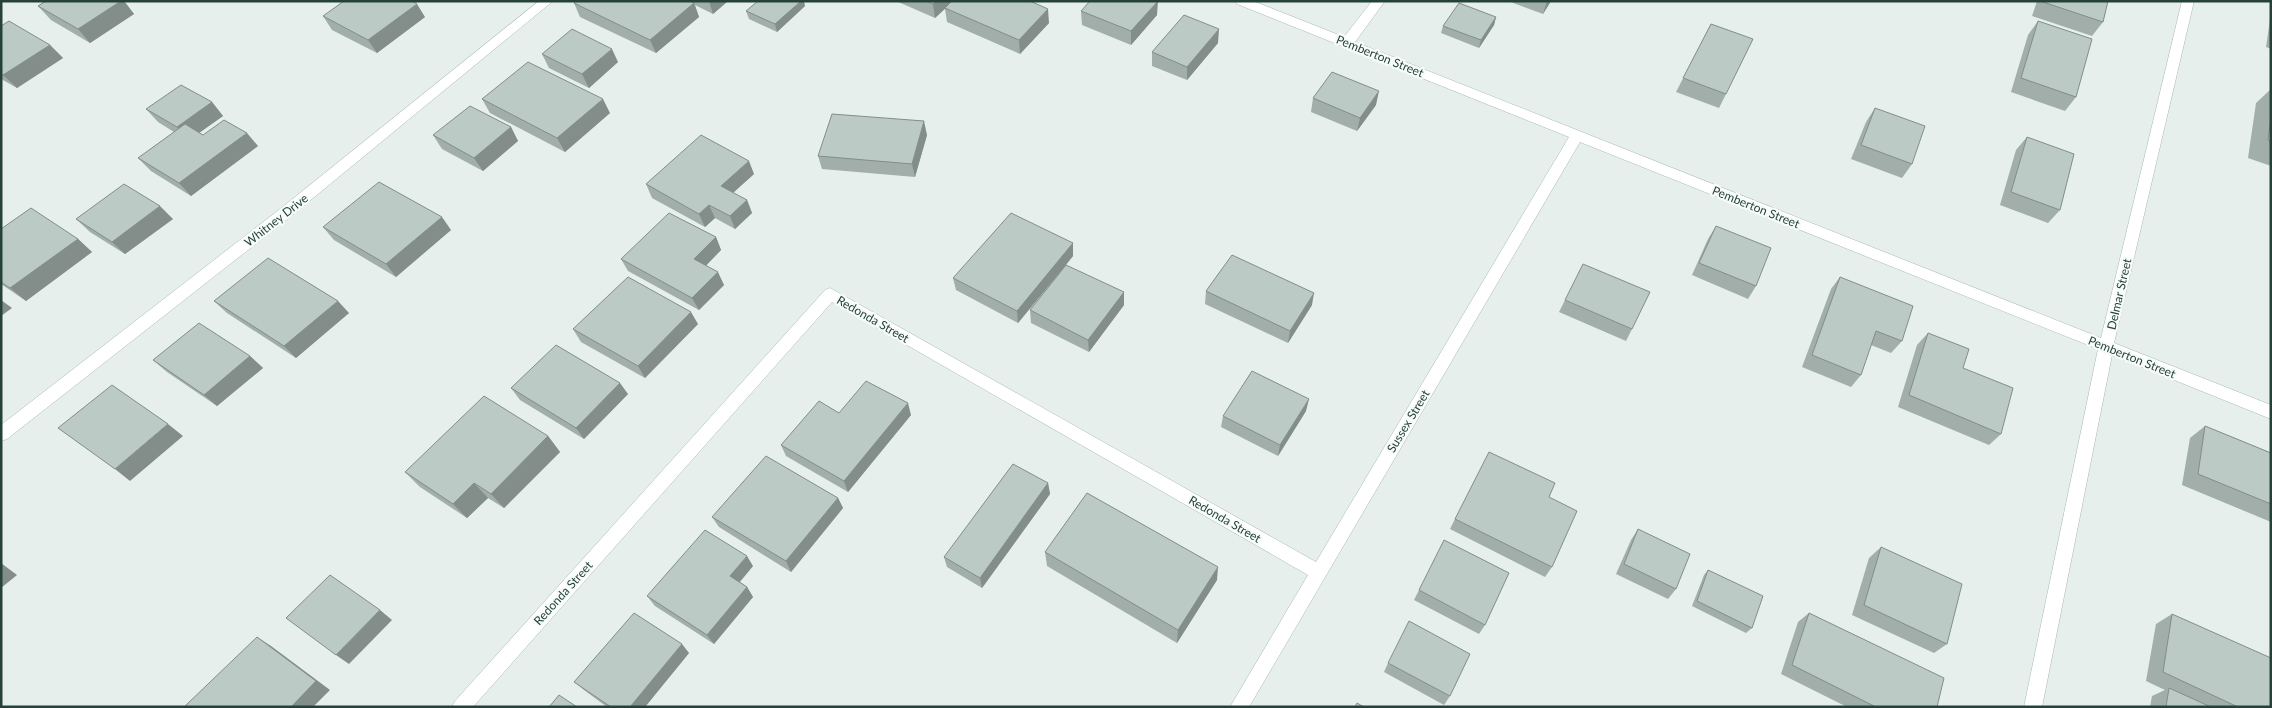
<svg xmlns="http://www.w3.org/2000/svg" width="2272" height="708" viewBox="0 0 2272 708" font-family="Lato,sans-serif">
  <rect width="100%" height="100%" fill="#e6efeb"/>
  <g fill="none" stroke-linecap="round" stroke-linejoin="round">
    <g stroke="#a8b8b2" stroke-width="1">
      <path id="minor" d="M539 1H553L290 217 7 439 1 441V425L280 209Z
        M1235 1H1253L1344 37 1372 1H1385L1355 42 2101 338 2182 1H2194L2114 343 2271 405V419L2112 355 2042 707H2024L2098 349 1580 142 1249 707H1230L1308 575 832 302 473 707H452L455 701 825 290 830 288 1316 562 1569 137 1237 4Z"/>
    </g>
    <use href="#minor" fill="#fff" fill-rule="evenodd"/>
  </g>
  <path fill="#a1aea9" d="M46 1H124L134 14 90 43 51 20 38 6Z
    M576 1H728L713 14 695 5 699 17 656 53 580 17 574 3Z
    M896 1H1030L1049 23 1020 54 947 22 945 9 935 18Z
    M1508 1H1551L1543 14Z
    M2037 1H2108L2103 22 2092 36 2032 16Z
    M805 6 777 32 749 19 746 11Z
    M1081 11 1157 15 1131 45 1082 25Z
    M2271 13V49L2266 47Z
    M323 16 425 17 377 53 332 30Z
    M1496 17 1494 25 1479 48 1441 33 1443 26Z
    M2038 21 2076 97 2065 111 2011 92 2028 35Z
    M1711 24 1726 94 1719 108 1676 92Z
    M1 26 50 45 63 58 17 88 1 79Z
    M1218 43 1187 80 1152 66V52Z
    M542 54 618 62 589 88 549 68Z
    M2271 89V166L2248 158 2256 103Z
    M1313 98 1376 105 1357 131 1311 112Z
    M482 99 610 113 565 152 490 113Z
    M212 102 223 116 199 133 203 135 258 146 191 196 151 171 138 158 174 132 158 122 146 109Z
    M1875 108 1912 164 1902 178 1851 159 1866 122Z
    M511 127 518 141 483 171 442 149 433 135Z
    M927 135 915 177 822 169 818 156Z
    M2027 137 2060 210 2048 223 2000 205 2016 150Z
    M754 174 733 193 747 200 752 213 735 229 715 218 705 227 652 198 646 184Z
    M76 219H173L125 254 90 232Z
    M1716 226 1756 286 1748 299 1692 275 1708 239Z
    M323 227 451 230 396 277 334 240Z
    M1 229 78 239 92 252 26 301 1 284Z
    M716 237 721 250 706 265 724 285 699 310 628 271 621 259Z
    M1073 243V256L1066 265 1124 305 1089 352 1031 323 1030 310 1056 277 1018 323 956 290 953 278Z
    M1840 277 1902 341 1891 353 1871 345 1861 375 1851 387 1802 367 1831 289Z
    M1206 291 1312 305 1288 343 1205 304Z
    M1565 300 1632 329 1626 341 1559 312Z
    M214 301 349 313 296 358 227 313Z
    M698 324 645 378 581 342 573 329Z
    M1928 333 1963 368 2001 434 1989 445 1898 407 1917 345Z
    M250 356 263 368 217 406 167 372 153 360Z
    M511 388 628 394 584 439 520 400Z
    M1306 411 1278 456 1221 427 1223 416Z
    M839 413 911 415 848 492 786 456 781 445Z
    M2205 426 2271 453V522L2182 485 2190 438Z
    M548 436 560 452 504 508 488 498 467 518 420 487 405 472Z
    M1048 483 1050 494 982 588 947 567 944 557Z
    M1549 497 1552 567 1545 577 1450 529 1455 519Z
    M838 498 843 508 791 572 719 527 712 517Z
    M1638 529 1676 589 1668 599 1616 574 1631 540Z
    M1881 547 1947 644 1934 653 1852 615 1869 558Z
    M1045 552 1217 580 1177 643 1047 566Z
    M753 566 740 582 747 587 753 597 714 644 655 606 647 596Z
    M1708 570 1752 628 1746 633 1692 606 1704 575Z
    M1419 590 1485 625 1479 634 1414 600Z
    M1809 613 1937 707H1847L1781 674 1798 622Z
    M2172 614 2271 707H2150L2152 696 2165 690 2146 681 2156 624Z
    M689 653 645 707H607L584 690 574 682Z
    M1388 663 1450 696 1444 705 1384 672Z"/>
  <path fill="#838d89" d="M121 1H124L134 14 90 43 78 29Z
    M709 1H728L713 14Z
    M801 1H804L805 6 777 32 775 24Z
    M936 1H953L935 18 933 4Z
    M1158 1 1157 15 1131 45V31Z
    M1547 1H1551L1543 14Z
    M694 3 699 17 656 53 650 40Z
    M417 4 425 17 377 53 368 40Z
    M1048 9 1049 23 1020 54 1019 40Z
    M1496 17 1494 25 1479 48 1481 40Z
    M1219 29 1218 43 1187 80V67Z
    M50 45 63 58 17 88 3 75Z
    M612 49 618 62 589 88 582 74Z
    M1379 91 1376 105 1357 131 1360 118Z
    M603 99 610 113 565 152 557 138Z
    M212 102 223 116 189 140 177 127Z
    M924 121 927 135 915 177 912 164Z
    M511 127 518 141 483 171 474 158Z
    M247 133 258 146 191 196 179 183Z
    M749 161 754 174 726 199 721 186Z
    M747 200 752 213 735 229 730 216Z
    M709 205 715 218 705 227 699 214Z
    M160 206 173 219 125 254 112 242Z
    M442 217 451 230 396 277 386 264Z
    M716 237 721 250 700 272 694 259Z
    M78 239 92 252 26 301 10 288Z
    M1073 243V256L1018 323 1017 311Z
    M718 272 724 285 699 310 692 298Z
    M1124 292V305L1089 352 1088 340Z
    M1314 293 1312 305 1288 343 1290 331Z
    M1 300 12 308 1 316Z
    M338 301 349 313 296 358 284 346Z
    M691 312 698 324 645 378 638 366Z
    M250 356 263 368 217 406 204 395Z
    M620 383 628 394 584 439 576 428Z
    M1309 399 1306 411 1278 456 1280 445Z
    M908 403 911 415 848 492 844 481Z
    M168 424 183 436 130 481 115 469Z
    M548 436 560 452 504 508 491 494Z
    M474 483 488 498 467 518 453 504Z
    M1048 483 1050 494 982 588 980 578Z
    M838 498 843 508 791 572 786 561Z
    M747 556 753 566 736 586 730 576Z
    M1 563 17 575 1 588Z
    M1218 567 1217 580 1177 643 1178 630Z
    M747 587 753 597 714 644 707 635Z
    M380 610 392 620 349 664 336 655Z
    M257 637 271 646 330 690 313 707H291Z
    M682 644 689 653 645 707H630Z"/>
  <path fill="#bbcac4" stroke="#838d89" d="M46 1H121L78 29 38 6Z
    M344 1H412L417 4 368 40 323 16Z
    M576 1H690L694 3 650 40 574 3Z
    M758 1H801L775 24 746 11Z
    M926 1H936L933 4Z
    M952 1H1030L1048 9 1019 40 945 8Z
    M1090 1H1158L1131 31 1081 11Z
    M2043 1H2108L2103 22 2043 2Z
    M1459 3 1496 17 1481 40 1443 26Z
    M1184 15 1219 29 1187 67 1152 52Z
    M9 21 50 45 3 75 1 73V26Z
    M2038 21 2092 39 2076 97 2021 78Z
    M1711 24 1753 39 1726 94 1683 78Z
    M572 29 612 49 582 74 542 54Z
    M528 62 603 99 557 138 482 99Z
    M1332 72 1379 91 1360 118 1313 98Z
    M181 85 212 102 177 127 146 109Z
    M470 106 511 127 474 158 433 135Z
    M1875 108 1925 126 1912 164 1861 145Z
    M832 114 924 121 912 164 818 156Z
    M2271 118V141L2268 140Z
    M224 120 247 133 179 183 138 158 185 124 203 135Z
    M701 135 749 161 721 186 747 200 730 216 709 205 699 214 646 184Z
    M2027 137 2074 154 2060 210 2011 192Z
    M379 182 442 217 386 264 323 227Z
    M124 184 160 206 112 242 76 219Z
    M31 208 78 239 10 288 1 282V229Z
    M669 213 716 237 694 259 718 272 692 298 621 259Z
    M1011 213 1073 243 1017 311 953 278Z
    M1716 226 1771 248 1756 286 1699 263Z
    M1232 255 1314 293 1290 331 1206 291Z
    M268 258 338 301 284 346 214 301Z
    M1583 264 1650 292 1632 329 1565 300Z
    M1066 265 1124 292 1088 340 1030 310Z
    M628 277 691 312 638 366 573 329Z
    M1840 277 1913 306 1902 341 1876 331 1861 375 1812 355Z
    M199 323 250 356 204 395 153 360Z
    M1928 333 1969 349 1963 368 2013 388 2001 434 1909 395Z
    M556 345 620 383 576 428 511 388Z
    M1252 371 1309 399 1280 445 1223 416Z
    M866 381 908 403 844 481 781 445 819 401 839 413Z
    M112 385 168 424 115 469 58 428Z
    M484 396 548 436 491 494 474 483 453 504 405 472Z
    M2205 426 2271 453V504L2198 474Z
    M1489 452 1555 483 1549 497 1577 511 1552 567 1455 519Z
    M766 456 838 498 786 561 712 517Z
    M1013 464 1048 483 980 578 944 557Z
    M1087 493 1218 567 1178 630 1045 552Z
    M1638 529 1690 554 1676 589 1624 564Z
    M705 530 747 556 730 576 747 587 707 635 647 596Z
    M1444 540 1509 573 1485 625 1419 590Z
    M1881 547 1962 584 1947 644 1864 605Z
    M1708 570 1763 596 1752 628 1697 601Z
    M330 575 380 610 336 655 286 618Z
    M634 613 682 644 630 707H611L574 682Z
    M1809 613 1944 678 1937 707H1876L1792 665Z
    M2172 614 2271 658V707H2238L2163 672Z
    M1409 621 1470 654 1450 696 1388 663Z
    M257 637 316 681 291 707H184Z
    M2169 688 2211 707H2166Z
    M559 695 577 707H549Z
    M1357 703 1364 707H1355Z"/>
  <g text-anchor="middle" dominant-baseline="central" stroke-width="4.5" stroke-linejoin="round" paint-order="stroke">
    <g font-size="12" fill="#24423a" stroke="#f7fbf9">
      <text transform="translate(1380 56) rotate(22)">Pemberton Street</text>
      <text transform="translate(1756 207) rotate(22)">Pemberton Street</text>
      <text transform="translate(276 220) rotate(-38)">Whitney Drive</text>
      <text transform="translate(2119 294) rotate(-77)">Delmar Street</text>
      <text transform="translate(873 319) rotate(30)">Redonda Street</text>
      <text transform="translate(2132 357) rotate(22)">Pemberton Street</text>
      <text transform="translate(1408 421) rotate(-59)">Sussex Street</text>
      <text transform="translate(1225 519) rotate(30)">Redonda Street</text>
      <text transform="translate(563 593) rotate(-48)">Redonda Street</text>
    </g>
  </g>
  <rect width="2272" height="708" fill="none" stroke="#24423a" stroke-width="5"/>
</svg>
